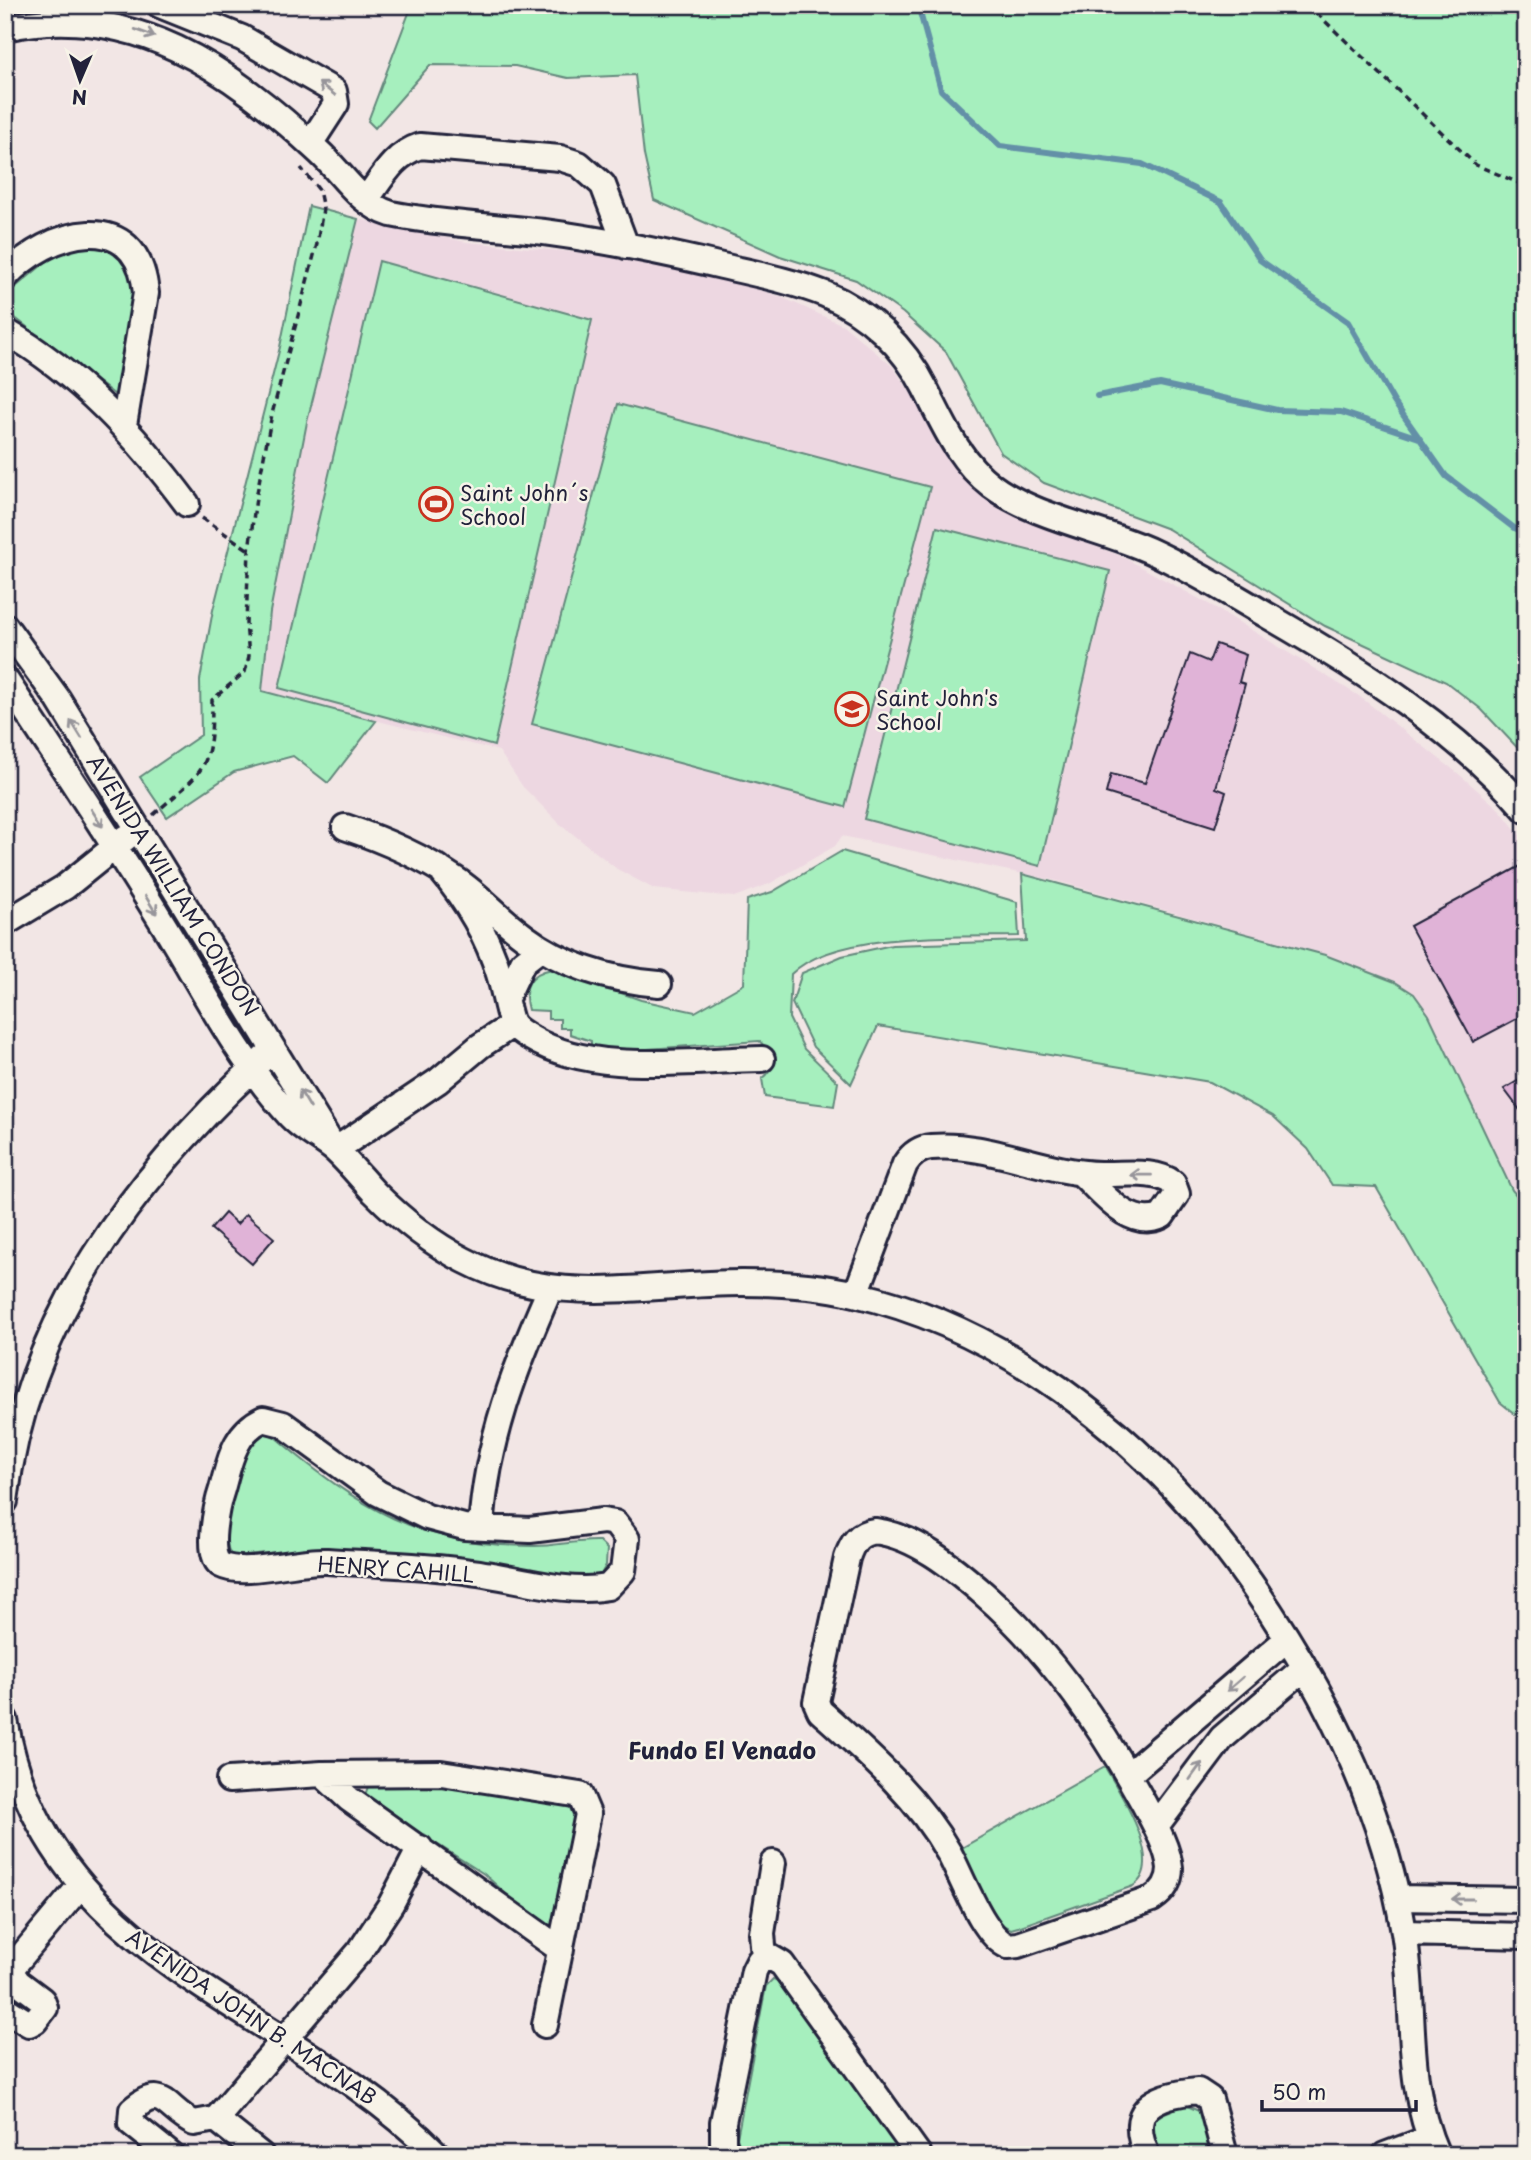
<svg xmlns="http://www.w3.org/2000/svg" width="1531" height="2160" viewBox="0 0 1531 2160" font-family="'Playpen Sans',sans-serif">
  <rect width="100%" height="100%" fill="#f2e6e5"/>
  <filter id="ink" filterUnits="userSpaceOnUse"><feTurbulence type="fractalNoise" baseFrequency=".0143" numOctaves="2"/><feDisplacementMap in="SourceGraphic" scale="14" xChannelSelector="R" yChannelSelector="G"/><feConvolveMatrix kernelMatrix="1 2 1 2 8 2 1 2 1" color-interpolation-filters="sRGB"/></filter>
  <g filter="url(#ink)">
    <path fill="#edd7e1" d="M358 219 466 242 640 258 708 273 779 296 843 325 892 366 983 498 1003 511 1121 556 1214 607 1359 696 1460 775 1500 810 1526 843V1207L1512 1190 1457 1076 1226 927 1057 881 842 836 835 846 769 884 734 897 654 889 617 869 559 823 523 787 499 751 262 692 270 612 307 422Z"/>
    <path fill="#a6efbe" stroke="#64887c" stroke-width="2" d="M412 5H1526V757L1481 709 1446 682 1325 626 1168 529 1044 483 1001 453 946 352 903 313 856 280 780 256 654 200 644 155 635 75 568 78 515 66 430 65 375 128 368 121Z
      M309 206 358 219 307 422 270 612 262 691 376 721 328 783 293 756 234 772 167 817 140 777 201 735 200 680 213 610 280 347Z
      M71 241 108 242 131 257 135 286 119 398 5 310V296Z
      M379 261 592 320 494 746 279 688Z
      M618 404 930 487 845 807 532 724Z
      M937 527 1110 571 1040 866 864 819Z
      M842 851 1017 902 1019 936C959 937 835 931 791 974L789 1018 804 1049 838 1082 834 1106 765 1097 762 1079C778 1067 775 1053 759 1041L591 1053V1041L570 1034V1028H560V1019H548V1011L528 1010C522 988 529 973 552 969L641 1000 695 1012 744 984 747 900 772 892Z
      M1022 874 1325 955 1395 982 1414 994 1429 1015 1512 1190 1526 1207V1423L1500 1402 1376 1187 1332 1185 1308 1149 1273 1116 1210 1082 878 1026 851 1084 813 1047 792 1003 802 973 842 956 892 945 1026 941Z
      M265 1432 275 1437C359 1508 421 1547 535 1546 556 1546 577 1540 599 1541L607 1549 606 1565 599 1578 579 1579 491 1563 407 1553 319 1549 232 1556C216 1541 239 1435 265 1432Z
      M1105 1767C1120 1793 1167 1865 1133 1886L1018 1927 1011 1929 998 1923 960 1849Z
      M436 1781 578 1805 552 1925 542 1926 484 1874 369 1801 365 1795 369 1784Z
      M773 1979 781 1982 904 2155H751L740 2147 737 2138 766 1986Z
      M1185 2105 1201 2112 1210 2155H1159C1144 2120 1152 2117 1185 2105Z"/>
    <g fill="none" stroke-linecap="round" stroke-linejoin="round">
      <path stroke="#6390a7" stroke-width="6" d="M918 5 941 90 1000 146 1142 164 1221 202 1260 260 1348 322 1394 402 1446 476 1514 528 1526 532
        M1097 396 1160 384 1277 410 1341 412 1419 438"/>
    </g>
    <path fill="#e0b3d7" stroke="#22223b" stroke-width="2" d="M1216 644 1246 655 1239 682 1245 684 1216 788 1226 792 1215 827 1106 793 1111 774 1145 783 1190 654 1209 662Z
      M1526 863V1014L1473 1042 1410 926Z
      M1526 1076V1118L1504 1089Z
      M225 1213 237 1224 246 1214 274 1238 252 1264 211 1229Z"/>
    <g fill="none" stroke-linecap="round" stroke-linejoin="round">
      <g stroke="#22223b" stroke-width="30">
        <path id="minor" d="M160 5 242 38 334 91 336 104 310 144
          M5 28C132 0 230 69 319 152 342 173 359 204 391 214 441 224 493 226 544 232 604 240 663 252 722 266 756 274 792 281 825 294 868 312 904 346 925 388 944 425 958 460 992 486 1035 518 1104 529 1153 552 1194 571 1232 595 1270 617 1362 670 1456 729 1526 810
          M366 200C382 178 393 155 420 146L560 158 579 164 603 185 626 246
          M5 277C48 230 138 204 146 293L124 425
          M5 331C80 374 136 436 187 504
          M5 626 58 699 329 1140
          M5 679C59 761 114 843 165 927 204 991 239 1061 290 1116 303 1130 321 1138 335 1150 349 1163 361 1178 374 1192 400 1218 431 1243 464 1260 557 1309 643 1283 742 1283 780 1283 818 1285 855 1294 1014 1331 1158 1449 1250 1582 1323 1686 1383 1806 1404 1932 1417 2011 1403 2078 1437 2155
          M345 827C384 840 421 856 455 879 481 896 501 920 525 937 565 967 610 980 659 984
          M439 868C466 900 487 934 499 974 504 990 506 1006 511 1021 514 1028 524 1034 531 1038 594 1076 690 1060 762 1059
          M5 923 65 887 127 837
          M506 998 523 962 541 948
          M335 1150 438 1081 480 1046 512 1025
          M856 1294 905 1164C911 1155 919 1148 931 1147 988 1142 1044 1173 1100 1174 1122 1175 1155 1169 1173 1183L1177 1194 1162 1216C1130 1231 1102 1193 1082 1174
          M263 1419 283 1424 378 1493 427 1517 464 1527 530 1530 603 1521 615 1523 627 1539 623 1571 608 1587C565 1595 515 1577 471 1572 424 1565 375 1564 327 1561 299 1559 244 1577 221 1565 205 1556 217 1504 222 1489 230 1460 234 1433 263 1419Z
          M5 1501C26 1320 134 1178 264 1058
          M481 1527C487 1440 515 1368 550 1289
          M875 1531C915 1536 953 1567 984 1594 1050 1651 1102 1728 1144 1804 1154 1823 1168 1847 1170 1868 1170 1882 1163 1892 1152 1899L1018 1945 1008 1946C983 1936 962 1877 949 1853 917 1796 868 1754 820 1711L816 1702 847 1558C852 1543 858 1533 875 1531Z
          M5 1720C46 1962 287 2003 438 2155
          M322 1774 349 1799 561 1950
          M1128 1775 1287 1639
          M229 1780 322 1774 441 1773 580 1795 588 1814 545 2025
          M1156 1826 1222 1738 1304 1668
          M1398 1898 1526 1900
          M1404 1933 1526 1936
          M764 1958 762 1933 773 1863
          M5 1963 18 1982 42 2000 45 2008 35 2021 29 2024 5 2009
          M10 1970 80 1886
          M216 2119 261 2155
          M171 2155 131 2123 132 2110C163 2082 166 2110 194 2123L216 2119 360 1951 391 1904 420 1848
          M727 2155 723 2142V2122L754 1971 759 1961 770 1957 782 1964 919 2155
          M1147 2155C1126 2108 1154 2095 1198 2091L1210 2099 1225 2155
          M1385 2155 1430 2138"/>
      </g>
      <path stroke="#22223b" stroke-width="3.5" stroke-dasharray="7 5" stroke-linecap="butt" d="M1308 5 1476 165 1526 186
        M202 518 249 550
        M153 815C205 769 212 772 212 700L245 672 249 656 246 623 249 550 256 498 272 414 317 244 323 209 319 190 301 168"/>
      <use href="#minor" stroke="#f7f3e8" stroke-width="24"/>
    </g>
    <defs><path id="oneway-shaft" d="M-6 0H5M1.5-3L5.5 0L1.5 3" fill="none" stroke-width="1.6" stroke-linecap="round" stroke-linejoin="round" transform="scale(1.75)"/></defs>
    <g stroke="#97959a">
      <use href="#oneway-shaft" transform="translate(145 33) rotate(20)"/>
      <use href="#oneway-shaft" transform="translate(327 89) rotate(-142)"/>
      <use href="#oneway-shaft" transform="translate(76 729) rotate(-122)"/>
      <use href="#oneway-shaft" transform="translate(97 818) rotate(57)"/>
      <use href="#oneway-shaft" transform="translate(151 905) rotate(58)"/>
      <use href="#oneway-shaft" transform="translate(305 1099) rotate(-121)"/>
      <use href="#oneway-shaft" transform="translate(1141 1175) rotate(-179)"/>
      <use href="#oneway-shaft" transform="translate(1235 1684) rotate(139)"/>
      <use href="#oneway-shaft" transform="translate(1196 1771) rotate(-54)"/>
      <use href="#oneway-shaft" transform="translate(1462 1899) rotate(-180)"/>
    </g>
  </g>
  <defs>
    <g id="stadium-ring" transform="scale(1.75)"><circle r="9.5" fill="#f7f3e8" stroke="#c8321e" stroke-width="1.5"/><path d="M0-5a6.5 5 0 1 0 0 10a6.5 5 0 1 0 0-10ZM-3.5-1.8h7v3.6h-7Z" fill="#c8321e"/></g>
    <g id="school-ring" transform="scale(1.75)"><circle r="9.5" fill="#f7f3e8" stroke="#c8321e" stroke-width="1.5"/><path d="M0-5L7-2L0 1L-7-2ZM-4 1L0 2.5L4 1V4Q0 6-4 4Z" fill="#c8321e"/></g>
  </defs>
  <g fill-rule="evenodd">
    <use href="#stadium-ring" x="436" y="504"/>
    <use href="#school-ring" x="852" y="709"/>
  </g>
  <g text-anchor="middle" dominant-baseline="central" stroke-width="5" stroke-linejoin="round" paint-order="stroke">
    <g font-size="21" fill="#22223b" stroke="#f7f3e8" text-anchor="start">
      <text x="460" y="492">Saint John´s<tspan x="460" dy="24">School</tspan></text>
      <text x="876" y="697">Saint John's<tspan x="876" dy="24">School</tspan></text>
    </g>
    <g font-size="21" fill="#22223b" stroke="#f7f3e8">
      <text transform="translate(174 885) rotate(58)">AVENIDA WILLIAM CONDON</text>
      <text transform="translate(396 1568) rotate(4)">HENRY CAHILL</text>
      <text transform="translate(252 2016) rotate(34)">AVENIDA JOHN B. MACNAB</text>
    </g>
    <g font-size="23" font-weight="bold" fill="#22223b" stroke="#f7f3e8">
      <text x="722" y="1749">Fundo El Venado</text>
    </g>
  </g>
  <rect width="1531" height="2160" fill="none" stroke="#f7f3e8" stroke-width="28"/>
  <rect x="14" y="14" width="1503" height="2132" fill="none" stroke="#22223b" stroke-width="2.5" filter="url(#ink)"/>
  <g transform="translate(80 80) rotate(182)" stroke="#f7f3e8" stroke-width="5" paint-order="stroke">
  <path d="M0-5L12 26L0 18L-12 26Z" fill="#22223b"/>
  <text y="-10" font-size="19" font-weight="bold" text-anchor="middle" fill="#22223b">N</text>
  </g>
  <path d="M1262 2100v10h154v-10" fill="none" stroke="#22223b" stroke-width="3.5"/>
  <text x="1272" y="2100" font-size="21" fill="#22223b" stroke="#f7f3e8" stroke-width="5" paint-order="stroke">50 m</text>
</svg>
